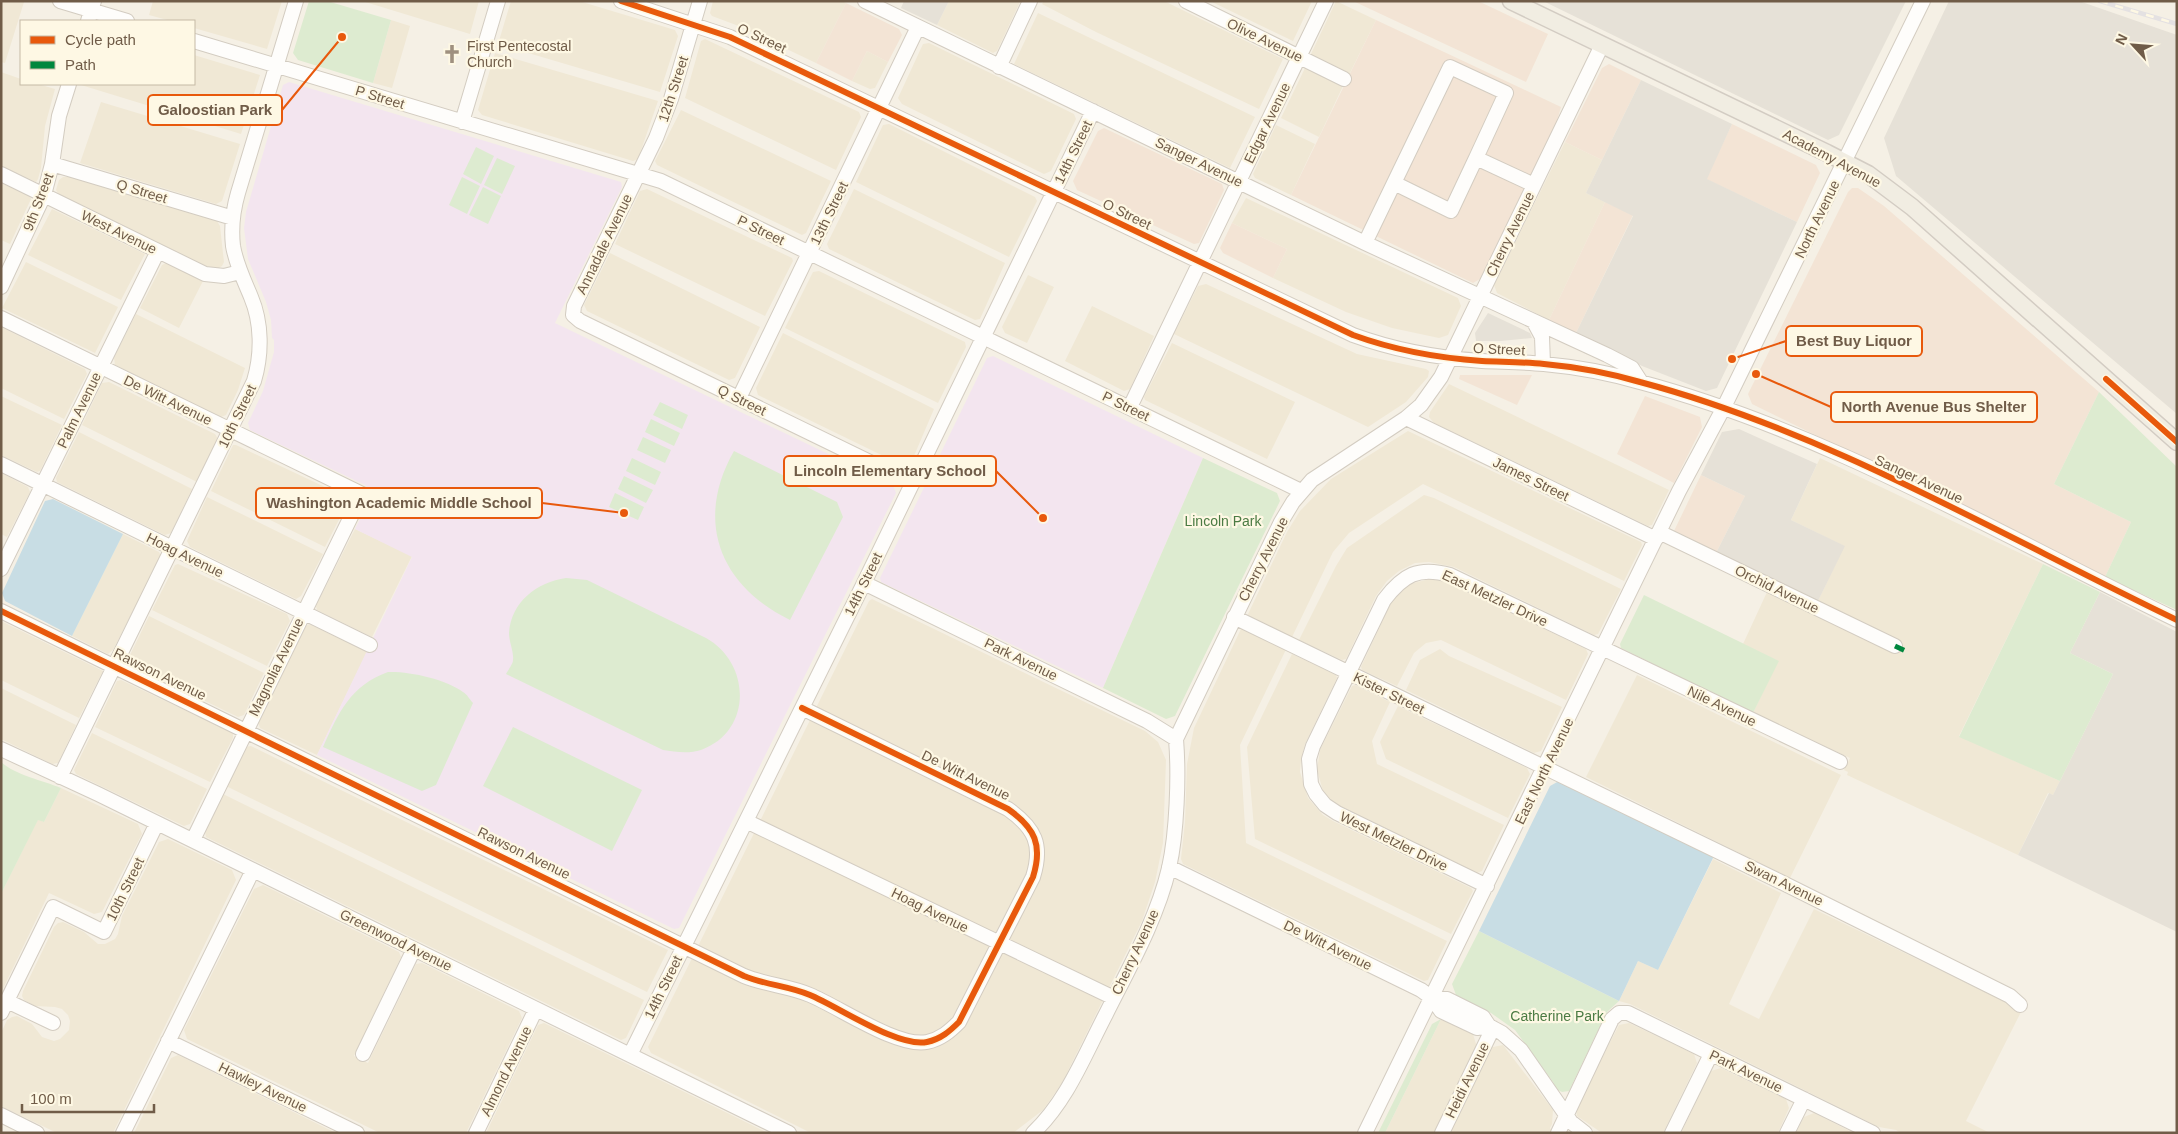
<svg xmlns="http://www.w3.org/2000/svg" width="2178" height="1134" viewBox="0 0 2178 1134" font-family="Arial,sans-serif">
  <rect width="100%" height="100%" fill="#f5f0e5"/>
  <path fill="#f0e8d5" d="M1 1 24 2 5 63 1 62Z
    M153 1H282L267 49 194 28V21H171L149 15Z
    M362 1H479L470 34Z
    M511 1H579L675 30 678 36 660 92 498 44Z
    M713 1H842L846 3 816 63 736 25 712 16 710 13Z
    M949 1H1018L1020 2 997 51 993 53 937 25Z
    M1044 1H1164L1283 59 1259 109 1096 32 1042 4Z
    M1210 1H1312L1293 41Z
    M1336 1 1376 20 1349 75 1310 56Z
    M1038 13 1255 117 1230 168 1014 64Z
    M391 20 410 26 392 88 373 83Z
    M705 39 859 112 861 117 836 170 685 98 701 41Z
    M929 43 1074 114 1076 119 1051 171 1044 174 902 104 898 98 923 44Z
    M867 51 888 62 875 88 870 89 852 81Z
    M495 53 658 101 638 159 633 161 482 115 478 110Z
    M194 55 260 75 241 134 81 85 194 84Z
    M1305 68 1343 86 1319 137 1281 118Z
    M1 72 21 79V84H38L55 89 45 126 41 168 38 179 36 182 1 166Z
    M101 102 240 144 222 201 216 204 80 163Z
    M681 110 831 181 806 233 802 235 657 165 655 161Z
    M889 124 1035 197 1037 201 1009 257 856 182 883 125Z
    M1276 125 1315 144 1291 195 1255 178 1253 174Z
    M1565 142 1602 160 1586 193 1605 202 1549 320 1497 293 1494 285Z
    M63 177H71L217 221 220 226 224 262 222 266 217 269 203 265 59 195 56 190 59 180Z
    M1 183 29 195 31 199 10 244 1 240Z
    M647 189 792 258 793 261 765 316 615 244 640 191Z
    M854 189 1005 263 980 319 975 320 829 249 827 244Z
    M1246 198 1458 298 1461 306 1448 335 1439 338 1392 328 1346 312 1273 278 1287 249 1232 223Z
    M52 209 145 254 121 300 28 255Z
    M610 253 760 327 735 378 729 380 587 311 584 305Z
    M26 262 118 307 95 353 2 308Z
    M166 263 203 281 179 328 140 308 162 265Z
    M819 271 965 342 966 347 938 403 785 328 813 272Z
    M1028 275 1054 287 1027 343 1005 333 1002 327Z
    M1206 284 1357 354 1426 369 1429 371 1428 377 1406 402 1368 427 1174 334 1198 286Z
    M1092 306 1154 336 1130 389 1124 391 1065 361Z
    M136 314 245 368 238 390 226 415 221 417 115 365 114 358Z
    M1 327 85 369 87 374 64 419 1 388Z
    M783 333 934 409 911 463 904 466 758 395 756 388Z
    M1172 343 1295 402 1267 459 1145 400 1144 397Z
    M109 382 215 434 218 439 197 482 82 425 102 383Z
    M1449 384 1669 490 1652 525 1648 526 1434 423 1429 417 1430 412Z
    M1 396 62 425 40 471 37 472 1 455Z
    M1408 431 1641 542 1642 545 1624 581 1423 484 1349 533 1333 552 1240 745 1246 843 1447 941 1428 980 1424 981 1183 864 1181 859 1185 822 1187 764 1194 728 1287 532 1300 511 1331 479Z
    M79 432 192 489 171 533 165 535 57 482 56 478Z
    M233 445H236L348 498V502L325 547 211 491Z
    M1820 458 2043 564 1959 736 2060 781 2053 795 2048 793 2018 855 1847 775 1848 772 1844 770 1850 758 1753 713 1778 661 1743 644 1767 592 1897 654 1903 643 1818 601 1844 546 1791 520Z
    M1 473 28 487 30 492 7 537 1 534Z
    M1424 495 1434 498 1621 589 1598 634 1594 635 1454 567 1429 562 1415 563 1399 571 1387 581 1376 596 1346 659 1342 660 1299 640 1336 566 1347 548Z
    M207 497 323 554 301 596 296 599 190 547 187 541Z
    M355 529 412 556 372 637 317 610 316 606Z
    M123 534 159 552 161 556 113 650 108 654 72 636Z
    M178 564 287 614 290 621 267 666 152 610 175 565Z
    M1434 578 1447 582 1586 649 1588 654 1566 700 1441 640 1426 643 1414 653 1397 686 1362 670 1361 667 1391 603 1399 592 1409 584Z
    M872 599 1145 731 1158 742 1166 760 1163 843 1155 882 1142 921 1062 1083 1043 1110 1013 1133H811L651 1053 648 1047 869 601Z
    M149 616 264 673 244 715 238 717 131 665 129 657Z
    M1 621 103 671 79 718 1 680Z
    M309 624 367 652 317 755 260 728 258 722 306 626Z
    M1440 649 1449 656 1562 707 1541 751 1534 753 1406 690 1420 660Z
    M1292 654 1336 675 1337 678 1305 744 1301 759 1300 772 1308 798 1323 815 1333 821 1471 888 1473 891 1451 934 1255 839 1247 747Z
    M1637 675 1841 775 1790 878 1586 777Z
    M121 680 233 733V738L210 782 95 727 117 681Z
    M1355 685 1390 702 1372 741 1377 764 1504 825 1482 871 1477 873 1340 806 1330 800 1323 791 1317 770 1320 750 1352 686Z
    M1 688 76 725 58 763 52 764 1 739Z
    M1398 706 1527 768 1530 774 1508 818 1386 759 1380 742Z
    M92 733 207 789 190 824 184 826 76 774 74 770Z
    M251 746 668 950 647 992 226 786 245 747Z
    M61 788 138 824 142 834 102 912 94 914 49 893 1 993V894L38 819 44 822Z
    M223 794 644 1000 626 1038 621 1040 206 837 205 831Z
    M168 839 232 870 236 880 113 1133H57L1 1106V1033L7 1020 12 1017 17 1016 32 1024 42 1037 54 1041 60 1039 69 1030 70 1021 68 1015 62 1009 55 1007 35 1006 24 1000 22 996 23 991 54 927 58 923 63 922 84 932 98 944H105L115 939 118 934 122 916 159 842Z
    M1713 859 1781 893 1729 1004 1759 1019 1814 909 2022 1010 1966 1121 1990 1133H1901L1896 1130 1879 1127 1630 1004 1619 1001 1638 961 1658 970Z
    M263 885 399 952 401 957 354 1056 368 1063 416 964 422 963 519 1011 522 1018 466 1133H380L187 1039 184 1030 254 889Z
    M1441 1019 1473 1034 1476 1044 1493 1047 1503 1045 1553 1110 1552 1124 1550 1128 1553 1133H1385Z
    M544 1023 768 1133H486L538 1025Z
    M1629 1023 1694 1054 1697 1063 1663 1133H1602L1577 1116 1576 1108 1619 1025Z
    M178 1055 336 1133H134L171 1058Z
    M1721 1068 1786 1099 1789 1108 1778 1133H1681L1711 1071Z
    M1814 1113 1854 1133H1796L1804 1117Z"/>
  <path fill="#f3e4d5" d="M1353 1H1478L1548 34 1526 82Z
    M846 3 899 29 902 35 888 62 867 51 852 81 816 63Z
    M1376 20 1561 107 1556 124 1480 279 1473 283 1291 195Z
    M1609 64 1641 80 1602 160 1565 142 1602 68Z
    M1732 124 1816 165 1820 173 1797 222 1706 179Z
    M1104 128 1222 184 1224 190 1199 243 1194 244 1077 190 1073 181 1098 131Z
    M1852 188H1858L1884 206 2099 392 2054 484 2131 522 2105 577 1752 404 1748 394 1848 192Z
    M1605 202 1633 215 1576 333 1549 320Z
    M1232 223 1287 249 1273 278 1223 253 1220 248Z
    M1460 375H1532L1517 405 1459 379Z
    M1645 396 1700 417 1702 427 1674 483 1617 454Z
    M1701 475 1745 496 1716 553 1675 534 1674 531Z"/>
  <path fill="#e6e1d7" d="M904 1H949L937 25 901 8Z
    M1543 1H1906L1839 135 1828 140Z
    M1949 1H2079L2177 35V414L1896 176 1884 138Z
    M1641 80 1732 124 1707 179 1797 222 1717 388 1706 391 1642 366 1576 333 1633 216 1586 193Z
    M1488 313 1530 333 1532 338 1501 341H1476L1475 333Z
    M1739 429 1817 464 1791 520 1845 546 1818 601 1716 553 1745 496 1701 475 1722 432Z
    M2100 592 2177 632V932L2018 855 2049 793 2053 795 2113 674 2070 653Z"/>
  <path fill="#f3e5ef" d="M289 82 621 182 622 187 555 323 893 485 896 493 679 928 674 929 317 755 412 557 355 529 371 497 370 491 365 485 250 430 248 423 263 391 274 352V340L272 338 271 320 266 302 248 259 244 228 246 212 283 85Z
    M993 356 1203 458 1103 688 881 582 880 578 987 358Z"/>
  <path fill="#ddebd0" d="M309 1H327L391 20 373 83 298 60 293 53Z
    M476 147 494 156 481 184 463 174Z
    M497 158 515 166 502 194 484 185Z
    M462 177 480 186 467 214 449 205Z
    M483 187 501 196 488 224 469 215Z
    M2099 392 2177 467V610L2105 577 2131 522 2054 484Z
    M660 402 688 415 682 429 653 415Z
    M651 419 680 433 674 446 645 432Z
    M643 437 671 450 665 463 637 450Z
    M734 451 837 502 843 517 790 620C720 586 694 521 734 451Z
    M632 458 661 472 655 485 626 471Z
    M1203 458 1277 493 1280 501 1175 716 1166 719 1103 688Z
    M624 476 653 490 646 503 618 489Z
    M615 493 644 507 638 520 609 507Z
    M2043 564 2100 592 2070 653 2113 674 2060 781 1959 737Z
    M566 578 587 580 706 638C751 663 753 731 701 750 689 754 675 752 663 750L506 674C508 670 513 664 513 660 514 652 509 642 509 633 511 602 537 582 566 578Z
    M1644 595 1779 661 1753 713 1621 648 1620 644Z
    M388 672C408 671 446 679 463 692 467 694 470 700 473 703L436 785 422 791 323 747C339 712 350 686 388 672Z
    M513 727 642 790 612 851 483 786Z
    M1 762C17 776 42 780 61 788L44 822 38 820 1 894Z
    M1479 931 1619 1001 1607 1012 1569 1091 1562 1092 1556 1089 1553 1082 1515 1030 1491 1013 1456 995 1452 984Z
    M1441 1019 1385 1133H1378L1432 1024Z"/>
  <path fill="#c8dde4" d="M53 499 123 534 72 636 5 601 2 593 45 501Z
    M1559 781 1714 856 1658 970 1638 961 1619 1001 1479 931 1550 786Z"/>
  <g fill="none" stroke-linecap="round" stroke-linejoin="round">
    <g stroke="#d3ccc1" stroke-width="16">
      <path id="minor" d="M60 1 127 21
        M621 1 730 37 1353 335C1394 350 1438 358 1482 361 1503 362 1524 362 1544 364 1577 367 1609 373 1640 382 1828 432 2002 536 2177 620
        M700 1 671 99 656 138 574 306 573 315 580 321 913 483
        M865 1 1365 243 1607 355 1632 368 1641 382
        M1186 1 1344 79
        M88 21 94 1
        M194 41 661 181 1301 491
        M999 67 1030 1
        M462 122 498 1
        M52 164 233 218
        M1 174 205 274 224 276 240 272
        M1394 183 1451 211 1476 158
        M1365 243 1450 67 1506 93 1476 158 1534 185
        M1 287 44 195 52 164 59 116 69 84
        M1 318 362 494 193 840
        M1534 322 1542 337 1543 364
        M739 398 918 27
        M1130 407 1326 1
        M1406 418 1656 539
        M1 464 370 645
        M1659 532 1895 646
        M1 569 158 251
        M864 583 1147 721 1176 739
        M1 611 744 976C766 985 789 986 810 995 839 1007 898 1048 927 1042 941 1039 950 1031 959 1022L1033 877C1043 845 1035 828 1008 809L802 708
        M1234 617 1779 881 2010 996 2020 1005
        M1 749 98 794 789 1133
        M60 777 254 381C262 354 262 323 251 297 244 280 236 264 233 246 231 228 233 210 238 193L296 1
        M746 821 1114 998
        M1169 867 1421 990 1432 998 1441 1011 1477 1028 1489 1026
        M1487 886 1337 813 1325 805 1316 794 1311 784 1309 759 1313 746 1384 600C1403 575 1418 566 1450 575L1840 762
        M1432 998 1447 999 1483 1017 1489 1026 1502 1033 1521 1050 1571 1122 1585 1133
        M7 1001 53 1023
        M1 1013 53 907 104 932 157 823
        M168 1041 357 1133
        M363 1054 414 949
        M630 1055 864 583 1093 111
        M1 1115 37 1133
        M123 1133 253 870
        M476 1133 536 1009
        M1033 1133C1067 1101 1084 1056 1106 1014 1129 968 1157 919 1169 868 1177 832 1179 775 1176 739L1281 522 1293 502 1312 480 1406 418 1421 405 1441 377 1602 45
        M1365 1133 1679 491 1723 409 1923 1
        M1442 1133 1493 1028
        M1558 1133 1612 1019 1619 1013H1628L1873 1133
        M1672 1133 1711 1054
        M1787 1133 1804 1099"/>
    </g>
    <g stroke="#d3ccc3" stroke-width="19">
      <path id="major" d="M1511 1 1827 153 1868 174 1912 207 2177 442"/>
    </g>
    <use href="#minor" stroke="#fefdfb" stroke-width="14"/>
    <use href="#major" stroke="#f1ede2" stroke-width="16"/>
    <g stroke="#e4e1e2" stroke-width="4.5">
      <path id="rail" d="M2100 1 2177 24"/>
    </g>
    <use href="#rail" stroke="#fef8e4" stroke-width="2.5" stroke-dasharray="8" stroke-linecap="butt"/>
    <path stroke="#00873e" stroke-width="5" stroke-dasharray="10 5" stroke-linecap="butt" d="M1895 646 1908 652"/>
    <g stroke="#fef8e4" stroke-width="9">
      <path id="cycleway" d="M621 1 730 37 1353 335C1394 350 1438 358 1482 361 1503 362 1524 362 1544 364 1577 367 1609 373 1640 382 1828 432 2002 536 2177 620
        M2106 379 2177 442
        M1 611 744 976C766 985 789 986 810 995 839 1007 898 1048 927 1042 941 1039 950 1031 959 1022L1033 877C1043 845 1035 828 1008 809L802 708"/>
    </g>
    <use href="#cycleway" stroke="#e8590c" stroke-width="6"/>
  </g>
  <defs>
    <g id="church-bare" transform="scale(1.5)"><path d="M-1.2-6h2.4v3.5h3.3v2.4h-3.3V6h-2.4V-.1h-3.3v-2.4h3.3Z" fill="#9f907f" stroke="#fef8e4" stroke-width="2.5" paint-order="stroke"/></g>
  </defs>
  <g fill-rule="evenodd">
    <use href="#church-bare" x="452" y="54"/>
  </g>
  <g text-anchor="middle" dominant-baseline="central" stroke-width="4.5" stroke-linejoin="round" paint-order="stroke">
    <g font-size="14" fill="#705c48" stroke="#fef8e4">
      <text transform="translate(762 38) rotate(25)">O Street</text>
      <text transform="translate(1265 40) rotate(26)">Olive Avenue</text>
      <text transform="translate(673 89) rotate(-72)">12th Street</text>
      <text transform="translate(380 97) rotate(17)">P Street</text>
      <text transform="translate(1267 123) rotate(-64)">Edgar Avenue</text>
      <text transform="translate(1073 152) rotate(-64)">14th Street</text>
      <text transform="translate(1832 158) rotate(28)">Academy Avenue</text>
      <text transform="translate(1199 162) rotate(26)">Sanger Avenue</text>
      <text transform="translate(142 191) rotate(17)">Q Street</text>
      <text transform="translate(38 202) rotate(-69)">9th Street</text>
      <text transform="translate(829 213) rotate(-64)">13th Street</text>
      <text transform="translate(1127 214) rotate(26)">O Street</text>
      <text transform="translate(1817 219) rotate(-64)">North Avenue</text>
      <text transform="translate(761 230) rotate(26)">P Street</text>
      <text transform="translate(119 232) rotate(26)">West Avenue</text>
      <text transform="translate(1510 234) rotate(-64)">Cherry Avenue</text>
      <text transform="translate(604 244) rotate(-64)">Annadale Avenue</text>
      <text transform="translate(1499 349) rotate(3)">O Street</text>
      <text transform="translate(168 400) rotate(26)">De Witt Avenue</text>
      <text transform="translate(742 400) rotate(26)">Q Street</text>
      <text transform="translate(1126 406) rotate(26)">P Street</text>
      <text transform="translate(79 410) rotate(-64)">Palm Avenue</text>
      <text transform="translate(237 416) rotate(-64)">10th Street</text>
      <text transform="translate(1531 479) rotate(26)">James Street</text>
      <text transform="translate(1919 479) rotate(25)">Sanger Avenue</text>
      <text transform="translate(185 555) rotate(26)">Hoag Avenue</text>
      <text transform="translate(1263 559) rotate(-63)">Cherry Avenue</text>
      <text transform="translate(863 584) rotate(-64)">14th Street</text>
      <text transform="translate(1777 589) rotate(26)">Orchid Avenue</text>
      <text transform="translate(1495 598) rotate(25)">East Metzler Drive</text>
      <text transform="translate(1021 659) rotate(26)">Park Avenue</text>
      <text transform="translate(276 667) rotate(-64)">Magnolia Avenue</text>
      <text transform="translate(160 674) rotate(26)">Rawson Avenue</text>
      <text transform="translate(1389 693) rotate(26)">Kister Street</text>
      <text transform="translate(1722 706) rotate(26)">Nile Avenue</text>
      <text transform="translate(1544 771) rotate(-64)">East North Avenue</text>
      <text transform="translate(966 775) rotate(26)">De Witt Avenue</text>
      <text transform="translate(1394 841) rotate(26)">West Metzler Drive</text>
      <text transform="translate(524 853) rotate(26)">Rawson Avenue</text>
      <text transform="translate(1784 883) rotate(26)">Swan Avenue</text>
      <text transform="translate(125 889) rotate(-64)">10th Street</text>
      <text transform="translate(930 910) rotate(26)">Hoag Avenue</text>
      <text transform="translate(396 940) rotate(26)">Greenwood Avenue</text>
      <text transform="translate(1328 945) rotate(26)">De Witt Avenue</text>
      <text transform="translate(1135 952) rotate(-65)">Cherry Avenue</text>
      <text transform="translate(663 987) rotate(-64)">14th Street</text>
      <text transform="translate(506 1071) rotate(-64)">Almond Avenue</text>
      <text transform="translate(1746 1071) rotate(26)">Park Avenue</text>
      <text transform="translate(1467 1080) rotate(-64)">Heidi Avenue</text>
      <text transform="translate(263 1087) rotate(26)">Hawley Avenue</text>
    </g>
    <g font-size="14" fill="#705c48" stroke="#fef8e4" text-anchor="start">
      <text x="467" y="46">First Pentecostal<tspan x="467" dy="16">Church</tspan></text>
    </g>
    <g font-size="14" fill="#4b7b43" stroke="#fef8e4">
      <text x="1223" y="521">Lincoln Park</text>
      <text x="1557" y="1016">Catherine Park</text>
    </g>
  </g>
  <path fill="none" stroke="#e8590c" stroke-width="2" d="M342 37L282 110M1732 359L1786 341M1756 374L1831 407M1043 518L996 471M624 513L542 503"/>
  <g fill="#e8590c" stroke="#fef8e4" stroke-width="2">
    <circle cx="342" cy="37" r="5"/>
    <circle cx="1732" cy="359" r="5"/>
    <circle cx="1756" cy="374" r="5"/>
    <circle cx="1043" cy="518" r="5"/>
    <circle cx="624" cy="513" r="5"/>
  </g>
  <g fill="#fef8e4" stroke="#e8590c" stroke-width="2">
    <rect x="148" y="95" width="134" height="30" rx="5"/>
    <rect x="1786" y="326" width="136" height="30" rx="5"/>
    <rect x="1831" y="392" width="206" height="30" rx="5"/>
    <rect x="784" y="456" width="212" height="30" rx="5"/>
    <rect x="256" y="488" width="286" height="30" rx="5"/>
  </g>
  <g font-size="15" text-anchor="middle" font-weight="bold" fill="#705c48">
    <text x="215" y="115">Galoostian Park</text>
    <text x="1854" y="346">Best Buy Liquor</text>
    <text x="1934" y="412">North Avenue Bus Shelter</text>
    <text x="890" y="476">Lincoln Elementary School</text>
    <text x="399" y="508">Washington Academic Middle School</text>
  </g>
  <rect width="2178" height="1134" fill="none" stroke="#705c48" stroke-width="5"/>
  <rect x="20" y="20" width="175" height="65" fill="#fef8e4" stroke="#c5baa6"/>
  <rect x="30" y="36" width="25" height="8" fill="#e8590c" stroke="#c5baa6"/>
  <text x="65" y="45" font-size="15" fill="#705c48">Cycle path</text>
  <rect x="30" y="61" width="25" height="8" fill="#00873e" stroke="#c5baa6"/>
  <text x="65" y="70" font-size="15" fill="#705c48">Path</text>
  <g transform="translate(2133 45) rotate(296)" stroke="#fef8e4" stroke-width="4" paint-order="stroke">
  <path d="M0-4L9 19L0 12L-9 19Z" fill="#705c48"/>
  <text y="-8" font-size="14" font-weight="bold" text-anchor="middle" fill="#705c48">N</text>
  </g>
  <path d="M22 1104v8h132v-8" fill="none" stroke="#705c48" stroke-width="2.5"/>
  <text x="30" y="1104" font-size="15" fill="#705c48" stroke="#fef8e4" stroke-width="4" paint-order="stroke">100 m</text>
</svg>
